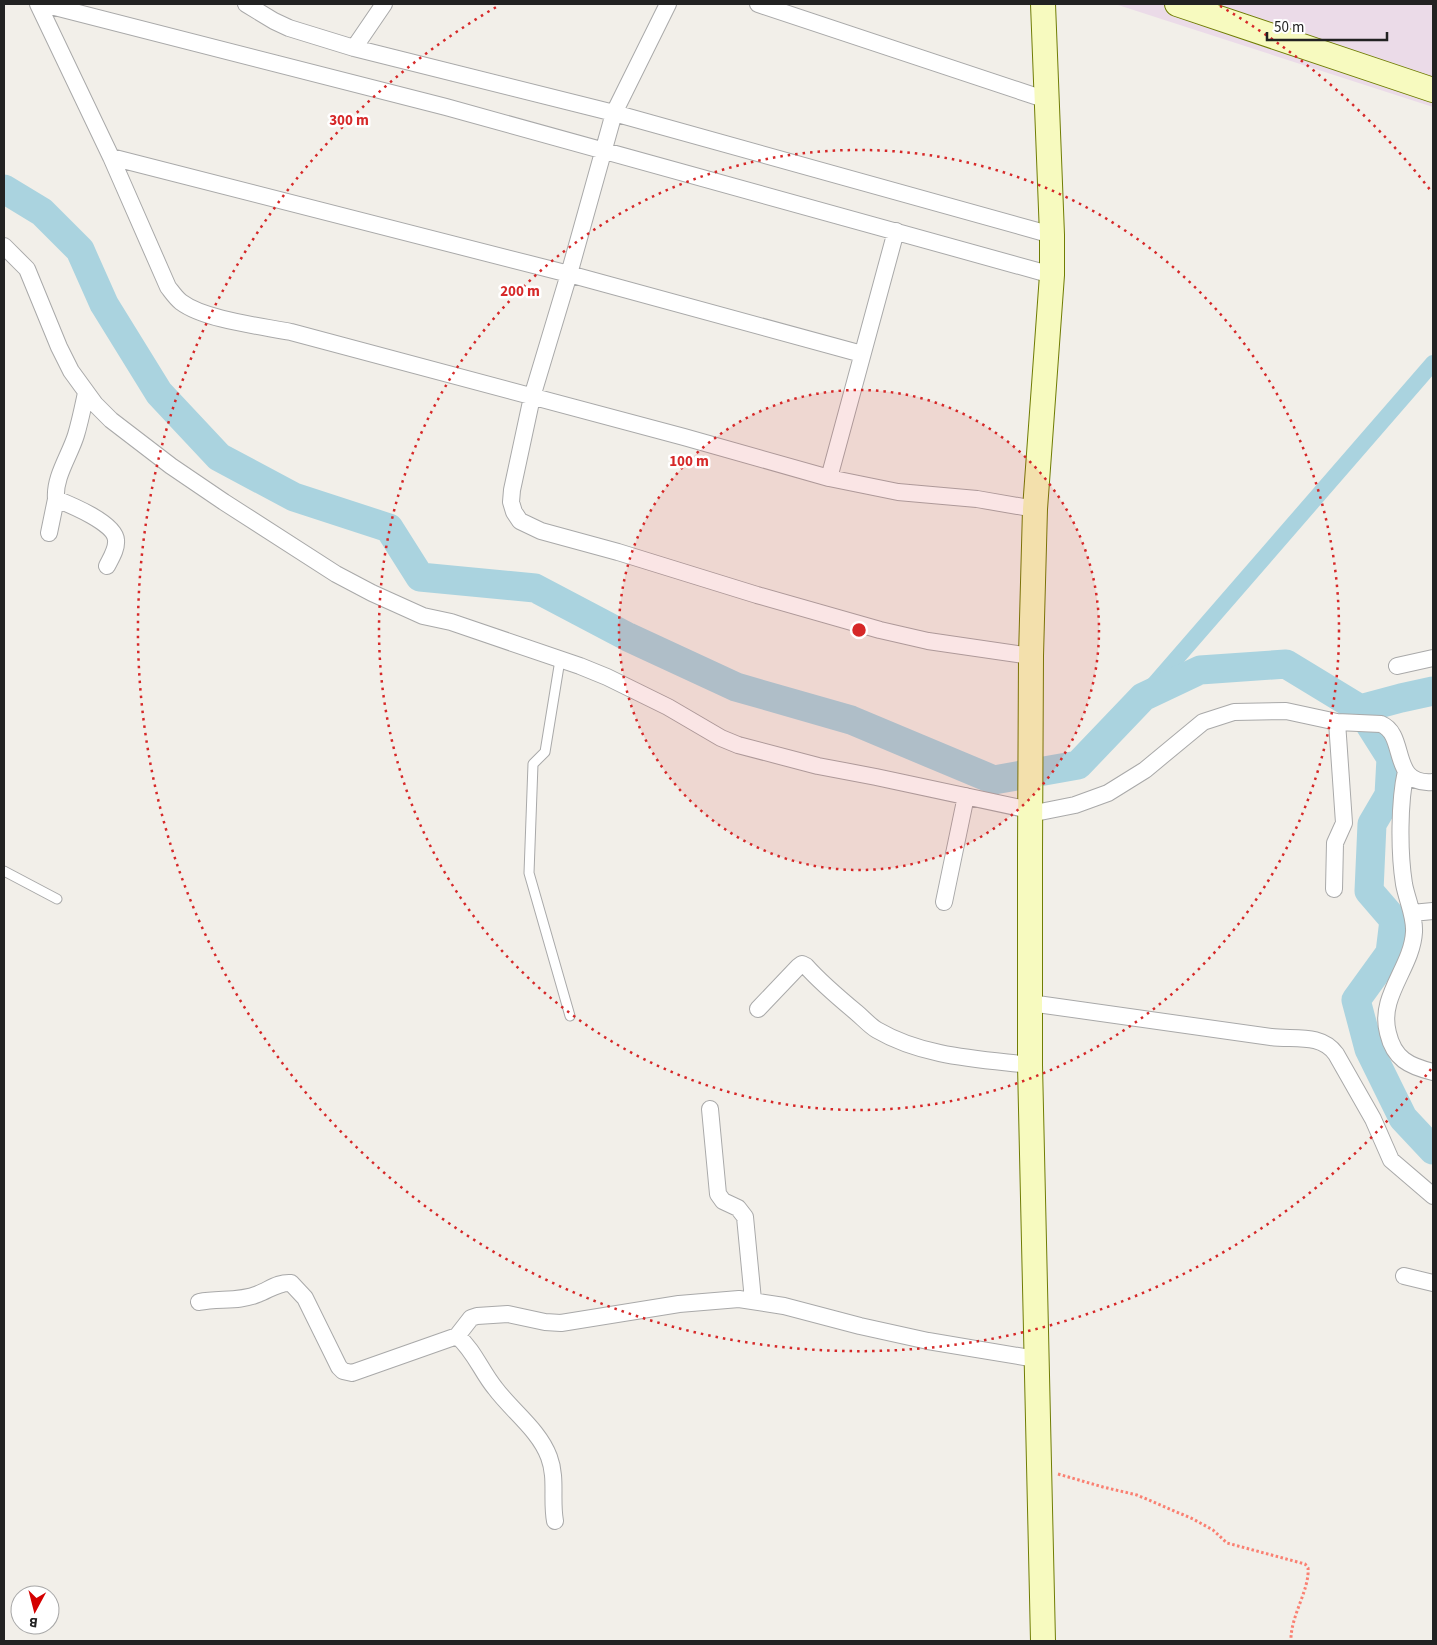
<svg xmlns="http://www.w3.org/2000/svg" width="1437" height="1645" viewBox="0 0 1437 1645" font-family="'Source Sans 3',sans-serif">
  <rect width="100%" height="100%" fill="#f2efe9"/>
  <path fill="#ebdbe8" d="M1115 4H1433V107Z"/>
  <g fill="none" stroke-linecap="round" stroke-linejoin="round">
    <path stroke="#aad3df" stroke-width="16" d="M1143 697 1433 363"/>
    <path stroke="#aad3df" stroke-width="29" d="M4 189 42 212 80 250 104 304 159 393 219 457 294 497 389 528 420 577 535 588 628 637 736 687 851 720 994 780 1078 765 1143 697 1200 670 1286 664 1360 709 1391 758 1389 795 1372 824 1369 891 1394 920 1390 953 1356 1000 1369 1049 1403 1118 1433 1150
      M1360 709 1401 698 1433 691"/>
    <g stroke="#a9a9a9" stroke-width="11">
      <path id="lane" d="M560 660 545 752 533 764 529 873 570 1016
        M4 871 57 899"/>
    </g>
    <g stroke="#a9a9a9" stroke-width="18">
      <path id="street" d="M38 4 111 157 168 287C172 292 175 297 181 302 205 320 261 326 291 332L684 437 829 478 898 492 977 499 1035 509
        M43 4 446 107 1052 275
        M246 4 274 21 289 28 354 48 614 113 1052 235
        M668 4 614 113 569 274 532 397 512 490 511 502 514 512 520 521 541 531 618 552 757 595 880 630 928 641 1031 656
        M758 4 1047 100
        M354 48 384 4
        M111 157 569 274 862 354
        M4 246 27 269 59 347 71 371 95 404 111 420 171 466 224 502 336 574 372 593 423 616 451 622 580 666 607 677 668 707 721 738 738 745 818 766 876 777 1030 810
        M86 393C83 407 80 422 76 435 70 455 54 477 56 499 71 505 115 523 116 540 117 549 111 558 107 566
        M829 478 896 231
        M49 533 56 499
        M1397 666 1433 658
        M1406 771C1399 802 1399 852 1404 884 1407 900 1415 916 1414 932 1412 968 1378 996 1388 1033 1394 1059 1409 1066 1433 1072
        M1030 814 1075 805 1108 793 1145 770 1203 722 1234 712 1286 711 1337 722 1381 724C1408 735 1389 786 1433 782
        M1334 889 1335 843 1344 823 1337 722
        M944 902 966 796
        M1412 913 1433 911
        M1030 1003 1271 1037C1294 1040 1321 1033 1336 1054L1373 1119 1391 1160 1433 1196
        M758 1009 798 967 802 964 806 966C821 983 839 998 857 1013 863 1018 870 1026 877 1030 923 1057 979 1059 1030 1065
        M710 1109 718 1194 723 1201 738 1208 745 1217 753 1300
        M1404 1276 1433 1283
        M199 1302C219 1298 239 1302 258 1294 269 1290 278 1282 291 1283L305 1298 339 1367 343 1371 352 1373 457 1336 471 1318 477 1316 508 1314 545 1322 561 1323 679 1304 739 1299 784 1306 860 1326 928 1341 1036 1359
        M457 1336C474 1350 481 1371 495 1388 512 1411 539 1430 549 1457 557 1478 551 1500 555 1521"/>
    </g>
    <g stroke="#707d05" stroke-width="26">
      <path id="secondary" d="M1177 4 1433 90
        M1043 1641 1030 1065V851L1031 656 1035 509 1052 275V235L1043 4"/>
    </g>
    <path stroke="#fa8072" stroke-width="3" stroke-dasharray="2.5 2.5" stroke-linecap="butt" d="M1058 1474 1103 1487 1137 1495 1193 1519 1213 1530 1227 1543 1305 1564 1308 1568C1310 1589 1290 1617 1291 1641"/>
    <use href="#lane" stroke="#fff" stroke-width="9"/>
    <use href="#street" stroke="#fff" stroke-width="16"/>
    <use href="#secondary" stroke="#f7fabf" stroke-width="24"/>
  </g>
  <circle cx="859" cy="630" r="240" fill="#d62828" fill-opacity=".12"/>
  <g fill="none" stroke="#d62828" stroke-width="2.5" stroke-dasharray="2.5 5">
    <circle cx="859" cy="630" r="240"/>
    <circle cx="859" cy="630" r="480"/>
    <path d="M1431 1069A721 721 0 1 1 498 6M1220 6A721 721 0 0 1 1431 191"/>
  </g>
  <circle cx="859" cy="630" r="8" fill="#d62828" stroke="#fff" stroke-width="2.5"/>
  <g font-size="15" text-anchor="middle" font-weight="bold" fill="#d62828" stroke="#fff" stroke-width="5" stroke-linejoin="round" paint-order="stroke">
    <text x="349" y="125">300 m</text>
    <text x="520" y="296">200 m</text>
    <text x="689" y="466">100 m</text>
  </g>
  <rect width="1437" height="1645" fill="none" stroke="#222222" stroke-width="10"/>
  <g transform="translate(35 1610) rotate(187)"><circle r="24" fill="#ffffff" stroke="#a7a7a7"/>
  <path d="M0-4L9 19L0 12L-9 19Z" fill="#d40000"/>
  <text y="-8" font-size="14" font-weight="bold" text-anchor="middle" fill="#222222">B</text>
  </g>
  <path d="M1267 32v8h120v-8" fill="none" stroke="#222222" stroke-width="2.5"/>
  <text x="1274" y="32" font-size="15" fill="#222222" stroke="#ffffff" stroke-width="4" paint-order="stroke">50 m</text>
</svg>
